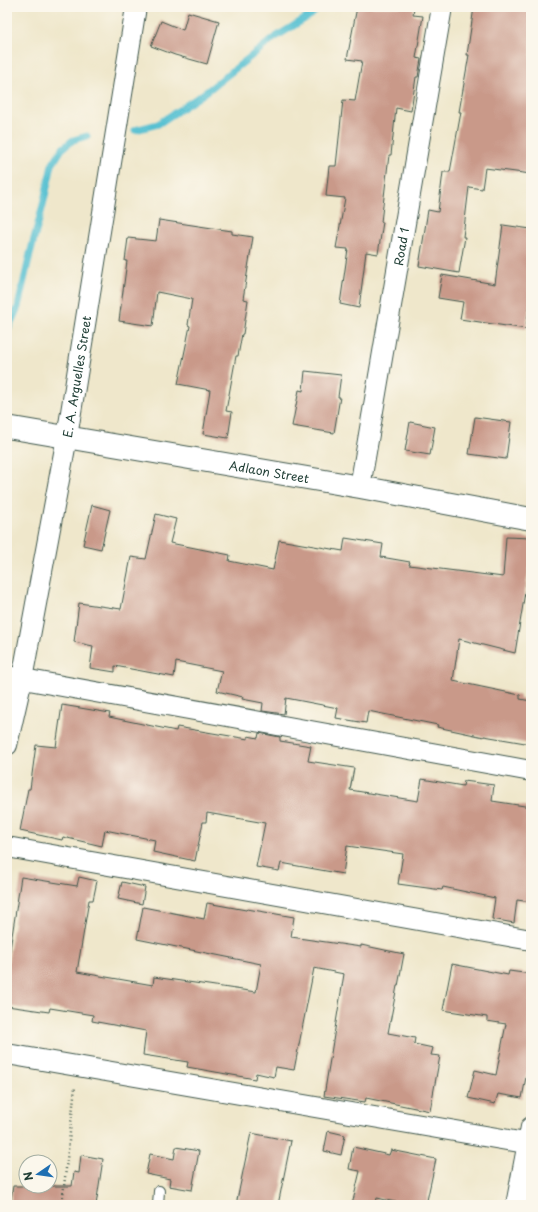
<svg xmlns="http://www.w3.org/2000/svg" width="538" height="1212" viewBox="0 0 538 1212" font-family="'Playpen Sans',sans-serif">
  <rect width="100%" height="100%" fill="#fbf7ec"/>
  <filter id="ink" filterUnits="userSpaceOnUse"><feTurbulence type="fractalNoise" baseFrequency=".025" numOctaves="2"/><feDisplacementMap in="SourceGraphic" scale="8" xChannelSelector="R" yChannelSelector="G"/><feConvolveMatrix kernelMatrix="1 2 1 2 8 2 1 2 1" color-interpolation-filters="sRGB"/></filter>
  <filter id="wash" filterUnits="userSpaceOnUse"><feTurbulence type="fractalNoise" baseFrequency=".012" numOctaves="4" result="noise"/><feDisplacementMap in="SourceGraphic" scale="16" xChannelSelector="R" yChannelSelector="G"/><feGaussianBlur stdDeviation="0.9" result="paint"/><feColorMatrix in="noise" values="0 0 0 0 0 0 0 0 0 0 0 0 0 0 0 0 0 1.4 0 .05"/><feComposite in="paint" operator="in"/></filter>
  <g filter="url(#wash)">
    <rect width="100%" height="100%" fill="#efe7cb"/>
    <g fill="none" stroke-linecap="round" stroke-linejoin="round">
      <path stroke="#55c0d1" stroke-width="7" d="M135 130 158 124 206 92 274 38 311 15 320 7
        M7 331 18 307 30 254 43 205 52 165 62 149 73 140 87 136"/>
    </g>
    <g id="blocks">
      <path fill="#c99989" d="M357 7H414L413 15 423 16 416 58 421 59 418 77H416L411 111 396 108 391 155H389L381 222H383L378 254 366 252 359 308 340 304 348 249 336 248 345 198 326 196 329 166H336L343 100 355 101 362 61 347 59Z
        M474 7H531V174L485 168 482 189 469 187 463 237H465L459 273 419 266 428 210 438 212 443 172H450L461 112H459L469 55H467Z
        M188 12 219 21 207 64 175 55 151 46 161 21 183 30Z
        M159 220 232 231V234L253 237 243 299 248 300 243 334H242L238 356H236L226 411 232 412 228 438 203 434 210 390 178 384 190 326 188 325 192 299 157 292 153 326 119 321 127 261H125L128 238 156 241Z
        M503 225 531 229V296L526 329 460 319 463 302 438 298 442 275 495 284Z
        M305 371 341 375 338 397H340L334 433 292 426 299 390 303 391Z
        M475 417 511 422 506 459 469 454Z
        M410 422 435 427 430 455 405 451Z
        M92 505 110 510 101 549 83 545Z
        M156 514 176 519 170 543 230 555 229 561 273 570 279 540 343 551 345 538 383 544 381 557 410 562 409 565 503 577 506 537 531 538V568H529L515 653 459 639 453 681 520 695V699L531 701V744L484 736V737L437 727 438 725 368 711 366 723 336 718 338 708 286 698 284 714 262 711 263 703 242 699 243 697 217 691 222 671 176 662 174 677 115 666V672L90 668 93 646 74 642 79 603 121 609 131 557 146 559Z
        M62 705 110 713 109 717 176 731 177 727 248 739V736L258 738 259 733 280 737V741L311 746 308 761 354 768 350 790 418 801 422 779 463 786 464 781 494 785 492 801 531 807V902L517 900 514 923 492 919 495 898 443 887 442 890 398 884 403 854 347 846 343 874 281 863 279 871 256 867 265 823 207 813 206 822H203L195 861 153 852 155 840 105 830 102 846 63 837 62 840 20 831 28 789H30L36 745 56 747Z
        M21 877 77 886 79 877 97 881 93 900H89L77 972 153 985 154 977 256 992 261 964 137 939 143 907 204 919 207 903 246 910 247 909 294 917 291 937 361 947V945L404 954 398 986H397L388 1033 415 1038 414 1044 433 1048 431 1055 440 1056 430 1111 366 1098 365 1102 324 1096 344 974 314 968 294 1070 276 1067 274 1077 256 1073 255 1079 187 1067 188 1062 143 1055 146 1031 92 1021 93 1015 50 1008 49 1012 7 1006V969Z
        M122 882 145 887 142 904 118 899Z
        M452 964 508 975 509 971 531 974V1061L529 1073 527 1072 522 1098 498 1094 495 1104 468 1098 475 1070 496 1075 506 1024 487 1021V1017L443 1010Z
        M328 1131 345 1135 341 1155 324 1151Z
        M251 1133 291 1141 278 1205H236Z
        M176 1147 199 1151 192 1190 169 1186 170 1179 146 1174 150 1154 174 1159Z
        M353 1147 389 1155 391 1150 436 1159 426 1205H409L377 1198 375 1205H352L360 1171 349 1169Z
        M81 1155 103 1159 96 1205H10L13 1186H72L74 1172 79 1173Z"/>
    </g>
  </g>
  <g filter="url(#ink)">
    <use href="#blocks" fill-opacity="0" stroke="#3e564b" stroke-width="1"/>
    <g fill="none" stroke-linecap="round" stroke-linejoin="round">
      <g stroke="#3e564b" stroke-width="12">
        <path id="service" d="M158 1205 159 1191"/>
      </g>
      <g stroke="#3e564b" stroke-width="22">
        <g id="minor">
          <path id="s1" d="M360 487 442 7"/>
          <path d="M7 676 531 771"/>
          <path id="s2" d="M7 745 22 679 67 437 136 7"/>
          <path d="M7 847 531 940"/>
          <path d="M7 1054 531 1144"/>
          <path d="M516 1205 531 1127"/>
        </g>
      </g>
      <g stroke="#3e564b" stroke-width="24">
        <g id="tertiary">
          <path id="s3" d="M7 427 360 487 531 519"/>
        </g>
      </g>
      <path stroke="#3e564b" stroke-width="2.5" stroke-dasharray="1 3" stroke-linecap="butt" d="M62 1205 75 1087"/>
      <use href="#service" stroke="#fff" stroke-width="10"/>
      <use href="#minor" stroke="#fff" stroke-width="20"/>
      <use href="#tertiary" stroke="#fff" stroke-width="22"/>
    </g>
  </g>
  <g text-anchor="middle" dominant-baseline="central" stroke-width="3" stroke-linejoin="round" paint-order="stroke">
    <g font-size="12" fill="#1f3d34" stroke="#fbf7ec">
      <text stroke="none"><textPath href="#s1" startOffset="244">Road 1</textPath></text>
      <text stroke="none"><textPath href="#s2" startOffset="375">E. A. Arguelles Street</textPath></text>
      <text stroke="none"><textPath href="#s3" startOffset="266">Adlaon Street</textPath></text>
    </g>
  </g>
  <rect width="538" height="1212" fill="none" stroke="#fbf7ec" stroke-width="24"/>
  <g transform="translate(38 1174) rotate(257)"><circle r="19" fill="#fbf7ec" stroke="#a3ada2"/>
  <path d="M0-3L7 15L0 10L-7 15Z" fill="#1f6fb2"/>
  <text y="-6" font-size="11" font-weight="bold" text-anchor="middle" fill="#1f3d34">N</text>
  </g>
</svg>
